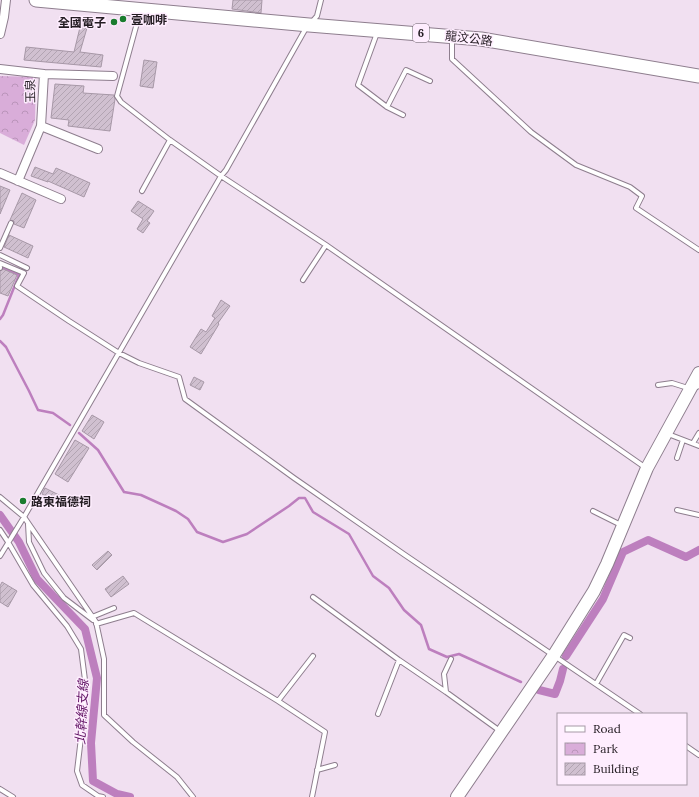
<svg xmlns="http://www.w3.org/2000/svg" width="699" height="797" viewBox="0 0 699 797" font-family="Lora,'Noto Sans TC',serif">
  <defs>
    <pattern id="park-crowns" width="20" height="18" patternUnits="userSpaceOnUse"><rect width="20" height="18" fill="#d9add9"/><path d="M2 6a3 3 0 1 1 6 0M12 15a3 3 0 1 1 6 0" fill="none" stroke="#ba94ba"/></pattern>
    <pattern id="building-hatch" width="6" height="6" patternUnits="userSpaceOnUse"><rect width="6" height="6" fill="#d0c0d0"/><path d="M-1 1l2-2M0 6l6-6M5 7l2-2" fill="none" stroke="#b2a4b2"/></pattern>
  </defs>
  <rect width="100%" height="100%" fill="#f1e0f1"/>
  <path fill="url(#park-crowns)" d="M0 76 36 77 35 120 24 145 0 133Z"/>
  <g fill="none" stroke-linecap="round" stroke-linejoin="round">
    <path stroke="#bd7fbe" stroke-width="2.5" d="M0 319 3 315 19 275 0 267
      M0 341 6 347 29 391 38 410 53 413 70 425
      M79 433 98 450 124 492 141 495 176 511 188 519 197 532 223 542 247 534 289 506 299 498H305L313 512 349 534 373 576 389 588 404 610 421 625 429 649 447 657 459 654 521 682"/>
    <path stroke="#bd7fbe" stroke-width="8" d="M0 515 19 542 37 579 85 629 97 678 91 743 93 781 117 794 130 797
      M566 656 603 599 623 552 648 540 686 557 699 550
      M539 690 555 694 560 681 563 669"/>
  </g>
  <path fill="url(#building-hatch)" stroke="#a798a7" d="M233 0H262L261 13 232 9Z
    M82 19 89 21 80 52 103 55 101 67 24 60 26 47 74 52Z
    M144 60 157 62 153 88 140 86Z
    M55 84 84 86 83 93 114 95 115 99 113 112 110 131 68 126 69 120 51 118Z
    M35 167 53 174 56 168 90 183 84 197 48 181V182L31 176Z
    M0 186 10 190 0 214Z
    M22 193 36 200 24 228 14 224V221L10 220Z
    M138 201 154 211 147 221 150 223 143 233 137 229 143 219 131 211Z
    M9 235 33 246 28 258 4 247Z
    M3 269 17 275 8 296 0 293V271Z
    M221 300 230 306 218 323 219 324 201 354 190 347 201 329 206 332 215 318 212 316Z
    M194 377 204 382 200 390 190 385Z
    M92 415 104 422 94 439 82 431Z
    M75 440 89 448 68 482 55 474Z
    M45 488 61 496 58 502 42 494Z
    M108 551 112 555 97 570 92 565Z
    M123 576 129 584 111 597 105 589Z
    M2 582 17 591 8 607 0 602V586Z"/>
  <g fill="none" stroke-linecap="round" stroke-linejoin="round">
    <g stroke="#8e7e8e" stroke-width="6">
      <path id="service" d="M140 12 117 96 121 102 170 140 221 176 326 245 646 468
        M311 23 317 16 321 0
        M377 33 358 85 387 107 403 115
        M452 38V59L531 132 576 165 630 187 642 196 636 208 699 250
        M387 107 406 70 430 81
        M142 191 170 140
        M0 248 11 223
        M0 255 27 268
        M0 263 24 273 17 286 69 321 119 353 139 363 179 377 185 399 294 478 405 555 640 714
        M0 268V267
        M303 280 326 245
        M658 385 672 383 691 389 699 386
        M668 434 699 446
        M693 443 699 433
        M677 458 683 440
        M0 497 24 517 96 622 104 659V715L133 742 177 777 193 797
        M677 510 699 515
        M593 511 621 525
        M28 524 29 542 44 573 64 598 93 620
        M0 530 8 542 33 585 67 626 81 649 85 680 83 721 77 771 82 785 98 796 103 797
        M0 556 24 517 221 176 226 170 306 28
        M313 597 399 660 446 692 500 731
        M92 617 114 608
        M96 624 134 613 278 701 325 732 312 797
        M596 684 624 635 630 638
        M446 692 444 674 451 659
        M278 701 313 656
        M378 714 399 660
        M686 746 699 755
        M317 770 335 765
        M0 789 13 797"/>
    </g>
    <g stroke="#8e7e8e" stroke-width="10">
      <path id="minor" d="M0 34 4 17 6 0
        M0 69 44 74 41 126 18 181
        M44 74 113 76
        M41 126 98 149
        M0 173 61 199"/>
    </g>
    <g stroke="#8e7e8e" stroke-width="14">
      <path id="secondary" d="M457 797 554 655 594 591 607 564 647 468 699 373"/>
    </g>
    <g stroke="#8e7e8e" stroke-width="15">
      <path id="primary" d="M36 0 309 25 481 39 699 76"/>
    </g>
    <use href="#service" stroke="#fff" stroke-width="4"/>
    <use href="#minor" stroke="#fff" stroke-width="8"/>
    <use href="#secondary" stroke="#fff" stroke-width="12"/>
    <use href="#primary" stroke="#fff" stroke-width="13"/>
  </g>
  <g fill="#197c2e" stroke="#feedfe" stroke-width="1.5">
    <circle cx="123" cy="19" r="4"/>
    <circle cx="114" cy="22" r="4"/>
    <circle cx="23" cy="501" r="4"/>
  </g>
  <g text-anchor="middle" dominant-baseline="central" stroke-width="3" stroke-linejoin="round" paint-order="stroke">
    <rect fill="#feedfe" stroke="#655b64" stroke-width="1" x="413" y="24" width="16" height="18" rx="3"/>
    <g font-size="11" font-weight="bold" fill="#231c22">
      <text x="421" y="33">6</text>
    </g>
    <g font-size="12" font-weight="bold" fill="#231c22" stroke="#feedfe" text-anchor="start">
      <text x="131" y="19">壹咖啡</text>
      <text x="106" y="22" text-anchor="end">全國電子</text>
      <text x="31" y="501">路東福德祠</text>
    </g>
    <g font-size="12" fill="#231c22" stroke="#feedfe">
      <text transform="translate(469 38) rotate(7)">龍汶公路</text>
      <text transform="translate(30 91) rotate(-91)">玉泉</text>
    </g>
    <g font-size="13" font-style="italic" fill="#651968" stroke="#feedfe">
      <text transform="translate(82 712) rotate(-87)">北幹線支線</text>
    </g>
  </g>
  <rect x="557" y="713" width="130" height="72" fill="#feedfe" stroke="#a699a6"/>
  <rect x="565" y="726" width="20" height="6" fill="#ffffff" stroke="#a699a6"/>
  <text x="593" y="733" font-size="12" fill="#231c22">Road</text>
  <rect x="565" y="743" width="20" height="12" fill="url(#park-crowns)" stroke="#a699a6"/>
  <text x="593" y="753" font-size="12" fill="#231c22">Park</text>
  <rect x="565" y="763" width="20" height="12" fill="url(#building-hatch)" stroke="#a699a6"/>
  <text x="593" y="773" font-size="12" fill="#231c22">Building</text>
</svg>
